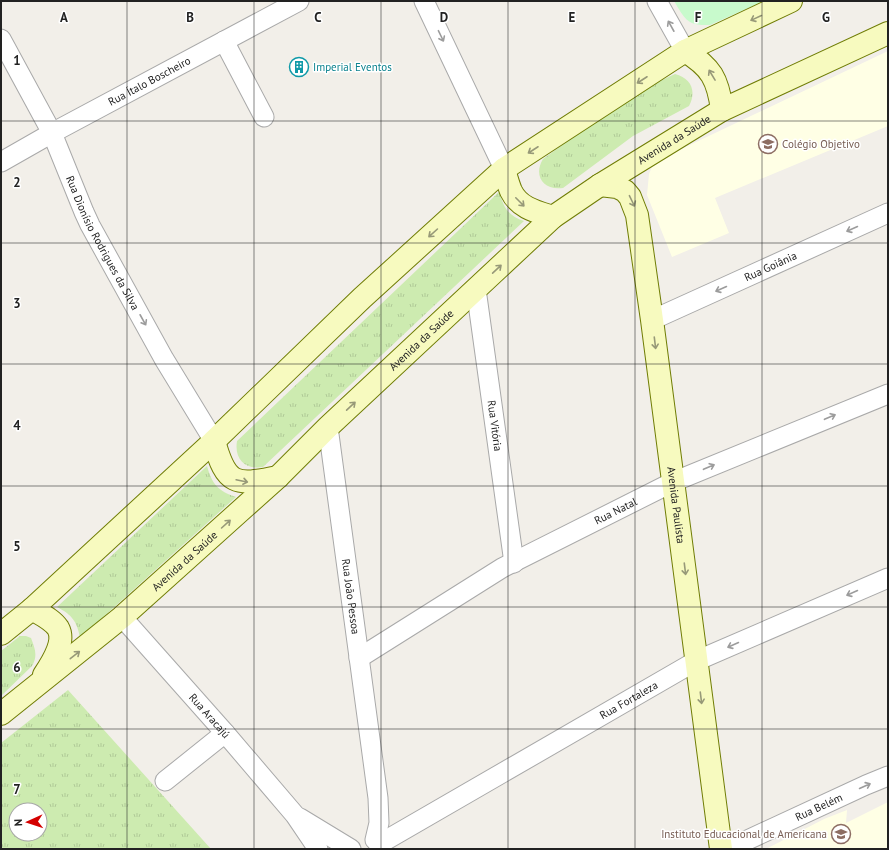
<svg xmlns="http://www.w3.org/2000/svg" width="889" height="850" viewBox="0 0 889 850" font-family="'PT Sans',sans-serif">
  <defs>
    <pattern id="grass-tufts" width="24" height="20" patternUnits="userSpaceOnUse"><rect width="24" height="20" fill="#cdebb0"/><path d="M3 7l-1-3M5 7V3M7 7l1-3M15 17l-1-3M17 17v-4M19 17l1-3" fill="none" stroke="#b0c997"/></pattern>
  </defs>
  <rect width="100%" height="100%" fill="#f2efe9"/>
  <path fill="#ffffe5" d="M888 51V126L715 198 729 233 672 257 647 195 649 174 654 162Z
    M888 802V849H766L824 819 847 810 846 823Z"/>
  <path fill="url(#grass-tufts)" fill-rule="evenodd" d="M675 74C691 78 697 91 689 106L633 136 563 188C543 191 533 175 543 159L632 94Z
    M500 191C502 207 509 216 524 221L263 467C245 470 234 459 237 441Z
    M207 466C212 484 218 491 236 497L80 638C77 621 72 615 57 607Z
    M20 636H26L31 638C35 649 38 655 32 666L1 696V651Z
    M68 690 211 849H1V743ZM16 810H40V834H16Z"/>
  <path fill="#c8facc" d="M674 1H764L710 25C687 26 685 19 674 1Z"/>
  <g fill="none" stroke-linecap="round" stroke-linejoin="round">
    <g stroke="#a9a9a9" stroke-width="21">
      <g id="street">
        <path d="M424 1 504 169"/>
        <path d="M657 1 685 51"/>
        <path id="s1" d="M1 39 52 133 84 212 90 225 164 359 214 441"/>
        <path d="M224 41 264 117"/>
        <path id="s2" d="M1 162 52 133 299 1"/>
        <path id="s3" d="M476 289 514 563"/>
        <path id="s4" d="M652 320 888 213"/>
        <path id="s5" d="M328 427 378 798 379 823 375 840"/>
        <path id="s6" d="M122 617 225 733 295 815 318 849"/>
        <path id="s7" d="M359 658 502 568 673 482 888 394"/>
        <path d="M165 781 225 733"/>
        <path d="M300 818 351 849"/>
        <path id="s8" d="M381 843 696 661 888 578"/>
        <path id="s9" d="M728 849 866 785 888 776"/>
      </g>
    </g>
    <g stroke="#707d05" stroke-width="24">
      <g id="secondary">
        <path d="M685 51C711 67 718 79 722 110"/>
        <path d="M504 169C506 176 508 184 511 191 519 208 537 212 553 217"/>
        <path id="s10" d="M600 185 617 187 625 191 630 197 637 215 652 320 721 849"/>
        <path d="M214 441C226 485 235 486 278 477"/>
        <path d="M32 609C40 614 52 619 58 628 66 642 52 663 44 675"/>
        <path d="M1 634 32 609 214 441 362 298 504 169 685 51 791 1"/>
        <path id="s11" d="M1 714 122 617 278 477 328 427 553 217 600 185 722 110 888 33"/>
      </g>
    </g>
    <use href="#street" stroke="#fff" stroke-width="19"/>
    <use href="#secondary" stroke="#f7fabf" stroke-width="22"/>
  </g>
  <defs><path id="oneway-shaft" d="M-6 0H5M1.5-3L5.5 0L1.5 3" fill="none" stroke-width="1.6" stroke-linecap="round" stroke-linejoin="round"/></defs>
  <g stroke="#979978">
    <use href="#oneway-shaft" transform="translate(756 18) rotate(155)"/>
    <use href="#oneway-shaft" transform="translate(712 75) rotate(-121)"/>
    <use href="#oneway-shaft" transform="translate(642 80) rotate(147)"/>
    <use href="#oneway-shaft" transform="translate(533 150) rotate(147)"/>
    <use href="#oneway-shaft" transform="translate(632 201) rotate(64)"/>
    <use href="#oneway-shaft" transform="translate(520 202) rotate(45)"/>
    <use href="#oneway-shaft" transform="translate(433 233) rotate(138)"/>
    <use href="#oneway-shaft" transform="translate(497 269) rotate(-43)"/>
    <use href="#oneway-shaft" transform="translate(655 343) rotate(83)"/>
    <use href="#oneway-shaft" transform="translate(351 406) rotate(-43)"/>
    <use href="#oneway-shaft" transform="translate(242 481) rotate(12)"/>
    <use href="#oneway-shaft" transform="translate(226 524) rotate(-42)"/>
    <use href="#oneway-shaft" transform="translate(685 569) rotate(83)"/>
    <use href="#oneway-shaft" transform="translate(75 655) rotate(-38)"/>
    <use href="#oneway-shaft" transform="translate(701 698) rotate(83)"/>
  </g>
  <g stroke="#9c9c9c">
    <use href="#oneway-shaft" transform="translate(671 26) rotate(-119)"/>
    <use href="#oneway-shaft" transform="translate(441 36) rotate(64)"/>
    <use href="#oneway-shaft" transform="translate(852 229) rotate(156)"/>
    <use href="#oneway-shaft" transform="translate(721 289) rotate(156)"/>
    <use href="#oneway-shaft" transform="translate(143 320) rotate(61)"/>
    <use href="#oneway-shaft" transform="translate(830 417) rotate(-23)"/>
    <use href="#oneway-shaft" transform="translate(709 467) rotate(-23)"/>
    <use href="#oneway-shaft" transform="translate(852 593) rotate(156)"/>
    <use href="#oneway-shaft" transform="translate(733 645) rotate(156)"/>
    <use href="#oneway-shaft" transform="translate(865 786) rotate(-24)"/>
  </g>
  <path fill="none" stroke="#222" stroke-width="1" stroke-opacity="0.55" d="M127 1V849M254 1V849M381 1V849M508 1V849M635 1V849M762 1V849M1 121H888M1 243H888M1 364H888M1 486H888M1 607H888M1 729H888"/>
  <defs>
    <g id="building-ring" transform="scale(1)"><circle r="9.5" fill="#fff" stroke="#0f9aa8" stroke-width="1.5"/><path d="M-4-6H4V6H1V3H-1V6H-4ZM-2.5-4.3h1.7v1.8h-1.7ZM.8-4.3h1.7v1.8H.8ZM-2.5-1h1.7V.8h-1.7ZM.8-1h1.7V.8H.8Z" fill="#0f9aa8"/></g>
    <g id="school-ring" transform="scale(1)"><circle r="9.5" fill="#fff" stroke="#8d6e63" stroke-width="1.5"/><path d="M0-5L7-2L0 1L-7-2ZM-4 1L0 2.5L4 1V4Q0 6-4 4Z" fill="#8d6e63"/></g>
  </defs>
  <g fill-rule="evenodd">
    <use href="#building-ring" x="299" y="67"/>
    <use href="#school-ring" x="768" y="144"/>
    <use href="#school-ring" x="841" y="834"/>
  </g>
  <g text-anchor="middle" dominant-baseline="central" stroke-width="3" stroke-linejoin="round" paint-order="stroke">
    <g font-size="11" fill="#0d838f" stroke="#fff" text-anchor="start">
      <text x="313" y="67">Imperial Eventos</text>
    </g>
    <g font-size="11" fill="#222" stroke="#fff">
      <text stroke="none"><textPath href="#s2" startOffset="169">Rua Ítalo Boscheiro</textPath></text>
      <text stroke="none"><textPath href="#s11" startOffset="887">Avenida da Saúde</textPath></text>
      <text stroke="none"><textPath href="#s1" startOffset="228">Rua Dionísio Rodrigues da Silva</textPath></text>
      <text stroke="none"><textPath href="#s4" startOffset="130">Rua Goiânia</textPath></text>
      <text stroke="none"><textPath href="#s11" startOffset="563">Avenida da Saúde</textPath></text>
      <text stroke="none"><textPath href="#s3" startOffset="138">Rua Vitória</textPath></text>
      <text stroke="none"><textPath href="#s10" startOffset="346">Avenida Paulista</textPath></text>
      <text stroke="none"><textPath href="#s7" startOffset="296">Rua Natal</textPath></text>
      <text stroke="none"><textPath href="#s11" startOffset="239">Avenida da Saúde</textPath></text>
      <text stroke="none"><textPath href="#s5" startOffset="171">Rua João Pessoa</textPath></text>
      <text stroke="none"><textPath href="#s8" startOffset="286">Rua Fortaleza</textPath></text>
      <text stroke="none"><textPath href="#s6" startOffset="132">Rua Aracajú</textPath></text>
      <text stroke="none"><textPath href="#s9" startOffset="100">Rua Belém</textPath></text>
    </g>
    <g font-size="11" fill="#785e54" stroke="#fff" text-anchor="start">
      <text x="782" y="144">Colégio Objetivo</text>
      <text x="827" y="834" text-anchor="end">Instituto Educacional de Americana</text>
    </g>
  </g>
  <g font-size="13" text-anchor="middle" font-weight="bold" fill="#222" stroke="#fff" stroke-width="3" stroke-linejoin="round" paint-order="stroke">
    <text x="64" y="22">A</text>
    <text x="190" y="22">B</text>
    <text x="318" y="22">C</text>
    <text x="444" y="22">D</text>
    <text x="572" y="22">E</text>
    <text x="698" y="22">F</text>
    <text x="826" y="22">G</text>
    <text x="17" y="65">1</text>
    <text x="17" y="187">2</text>
    <text x="17" y="308">3</text>
    <text x="17" y="430">4</text>
    <text x="17" y="551">5</text>
    <text x="17" y="672">6</text>
    <text x="17" y="794">7</text>
  </g>
  <rect width="889" height="850" fill="none" stroke="#222222" stroke-width="4"/>
  <g transform="translate(28 822) rotate(267)"><circle r="19" fill="#ffffff" stroke="#a7a7a7"/>
  <path d="M0-3L7 15L0 10L-7 15Z" fill="#d40000"/>
  <text y="-6" font-size="11" font-weight="bold" text-anchor="middle" fill="#222222">N</text>
  </g>
</svg>
